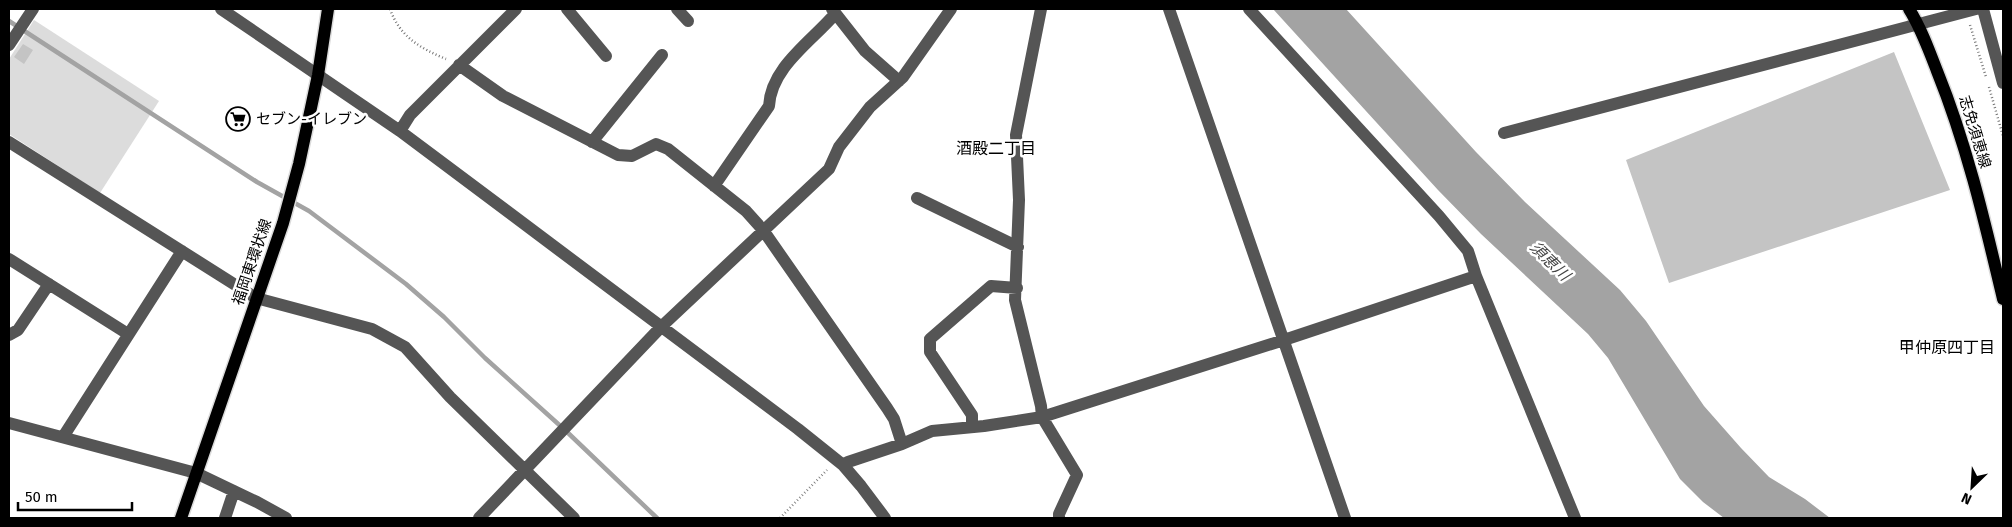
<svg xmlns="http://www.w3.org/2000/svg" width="2012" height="527" viewBox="0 0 2012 527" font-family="'Fira Sans','Noto Sans JP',sans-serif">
  <rect width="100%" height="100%" fill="#fff"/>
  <path fill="#dcdcdc" d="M34 20 159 101 100 193 9 134V59Z"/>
  <path fill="#a3a3a3" d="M1273 9H1346L1476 152 1525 202 1620 290 1646 321 1704 406 1741 448 1769 477 1805 499 1830 518H1724L1703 502 1680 479 1608 358 1588 334 1481 234 1438 190Z"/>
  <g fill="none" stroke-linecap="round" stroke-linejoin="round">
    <path stroke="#a3a3a3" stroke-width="4.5" d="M9 21 257 182 309 211 406 284 444 317 485 358 566 431 657 518"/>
  </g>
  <path fill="#c4c4c4" d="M23 44 33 50 24 64 14 57Z
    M1894 52 1950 190 1669 283 1626 160Z"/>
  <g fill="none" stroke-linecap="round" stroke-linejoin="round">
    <g stroke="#dbdbdb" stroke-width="15">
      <path id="major" d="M1909 9C1921 28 1929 50 1937 71 1967 145 1985 223 2003 299
        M181 518 283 223 299 164 318 75 328 9"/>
    </g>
    <path stroke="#777" stroke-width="2.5" stroke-dasharray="1 2.5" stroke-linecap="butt" d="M390 9C400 37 420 48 446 59
      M1970 25 1986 77
      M1989 87 2003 136
      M780 518 827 470"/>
    <path stroke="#555" stroke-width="12" d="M221 9 400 131 798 429 843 465 861 486 885 518
      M567 9 606 56
      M677 9 688 21
      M832 9 865 51 899 81
      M1041 9 1016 135 1019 200 1015 300 1041 406 1042 417 1077 475 1059 514V518
      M1169 9 1345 518
      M1249 9 1439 216 1468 251 1476 276 1575 518
      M1983 9 2003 83
      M9 45 33 9
      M459 65 503 96 618 155 632 156 656 144 668 149 746 211 763 230 887 408 894 419 902 444
      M400 131 410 115 516 9
      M1504 133 1976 9
      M9 142 256 298 372 329 405 347 450 397 574 518
      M592 142 662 55
      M714 186 769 106C771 67 812 41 835 14
      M917 198 1018 247
      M9 259 128 334
      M9 335 18 330 49 284
      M9 423 196 473 257 502 286 518
      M972 427V415L930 352V339L991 286 1017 288
      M63 437 182 251
      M843 465 848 462 902 444 932 431 984 426 1042 417 1284 340 1476 276
      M225 518 234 491
      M479 518 661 327 829 169 839 147 870 107 903 77 951 9"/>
    <use href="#major" stroke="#000" stroke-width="12"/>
  </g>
  <defs>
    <g id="supermarket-ring" transform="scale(1.25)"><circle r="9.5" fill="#fff" stroke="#000" stroke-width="1.5"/><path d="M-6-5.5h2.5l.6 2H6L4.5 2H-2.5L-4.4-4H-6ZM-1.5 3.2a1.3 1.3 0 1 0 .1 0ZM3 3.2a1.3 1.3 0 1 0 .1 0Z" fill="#000"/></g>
  </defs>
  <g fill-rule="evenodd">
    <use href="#supermarket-ring" x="238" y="119"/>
  </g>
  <g text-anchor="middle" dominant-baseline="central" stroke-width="5" stroke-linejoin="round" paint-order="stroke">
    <g font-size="15" fill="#000" stroke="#fff" text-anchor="start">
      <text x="256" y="119">セブン-イレブン</text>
    </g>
    <g font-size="15" fill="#000" stroke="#fff">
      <text transform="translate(1975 132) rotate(73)">志免須恵線</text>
      <text transform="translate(252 262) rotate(-71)">福岡東環状線</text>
    </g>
    <g font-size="16" fill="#000" stroke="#fff">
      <text x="996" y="148">酒殿二丁目</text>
      <text x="1947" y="347">甲仲原四丁目</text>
    </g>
    <g font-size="16" font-style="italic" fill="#444" stroke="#fff">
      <text transform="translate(1550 261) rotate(44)">須恵川</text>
    </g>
  </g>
  <rect width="2012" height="527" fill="none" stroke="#000000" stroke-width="20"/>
  <g transform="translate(1972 487) rotate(205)" stroke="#ffffff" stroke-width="4" paint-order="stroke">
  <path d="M0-4L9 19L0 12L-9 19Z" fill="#000000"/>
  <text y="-8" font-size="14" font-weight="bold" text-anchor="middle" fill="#000000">N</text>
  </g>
  <path d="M18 502v8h114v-8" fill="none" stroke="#000000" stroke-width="2.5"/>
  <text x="25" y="502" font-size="15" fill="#000000" stroke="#ffffff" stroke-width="4" paint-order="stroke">50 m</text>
</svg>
